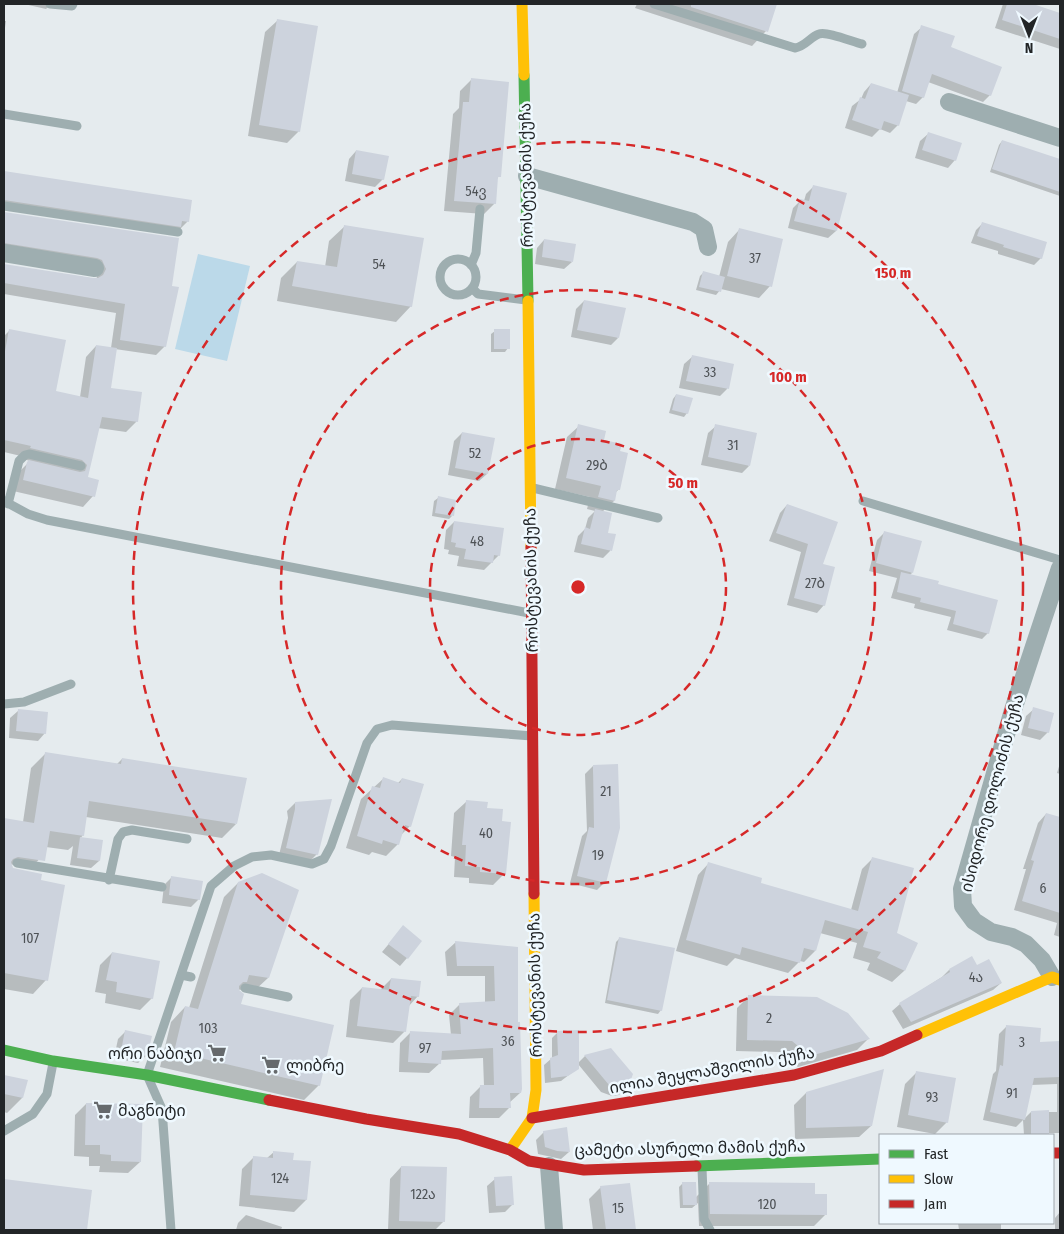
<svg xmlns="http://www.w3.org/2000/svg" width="1064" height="1234" viewBox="0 0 1064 1234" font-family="'Fira Sans Condensed','Noto Sans Georgian',sans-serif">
  <rect width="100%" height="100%" fill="#e5ebee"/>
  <path fill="#bbd9e9" d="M198 254 250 266 227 361 175 349Z"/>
  <path fill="#0003" fill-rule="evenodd" d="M24 4H51L46 9Z
    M637 4H775L766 31 752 46 635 8Z
    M1003 4H1029L1060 15V49L995 28Z
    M4 21H6L4 35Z
    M277 21 299 131 287 143 248 136 265 32Z
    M922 27 990 95 983 102 928 82 923 97 916 104 906 101 898 125 890 133 880 129 872 137 845 128 852 106 861 99 864 92 871 84 897 93 914 34Z
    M471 80 499 176 497 179 495 203 484 214 444 211 453 114 459 108 460 91Z
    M928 134 955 160 948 168 915 158 920 141Z
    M1002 141 1060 161V196L990 172 999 145Z
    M356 151 383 179 375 187 345 181 349 159Z
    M4 172 191 201 188 221 178 231 4 210Z
    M814 186 845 194 836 231 828 238 788 228 793 208 800 201H804L806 194Z
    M4 214 178 239 170 287 165 346 156 355 115 349 109 389 137 421 126 432 98 428 87 478 93 496 83 507 13 491 18 473 30 461 20 458 21 456 4 452V336L9 331 55 392 80 397 86 357 96 346 111 348 116 313 4 294V265L97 279 96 273 4 253Z
    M982 224 1041 258 1034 265 998 254V251L971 243 976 230Z
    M345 226 411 306 396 322 277 301 281 278 297 262 325 267 329 241Z
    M739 230 770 286 759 298 721 289 716 295 696 290 700 276 703 273 719 277 728 242Z
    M544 240 572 262 564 269 535 264 537 248Z
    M584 301 618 338 611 345 571 337 576 309Z
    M495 331 508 348 505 352H491V334Z
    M692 357 733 365 727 389 720 396 679 388 684 364Z
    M676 395 687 413 684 417 669 413 673 399Z
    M579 426 603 441 619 489 616 492 614 501 602 512 606 534 614 535 610 551 603 558 574 552 578 536 585 529 588 518 595 511 587 509 590 497 555 489 567 437Z
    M716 426 749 466 742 473 701 465 708 433Z
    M462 433 487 474 479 481 448 475 454 441Z
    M438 498 452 516 449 519 432 516 434 501Z
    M787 505 821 565 824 605 817 613 787 605 801 552 769 541 780 513Z
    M454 522 499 555 484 570 457 566 459 556 448 554 449 550 444 549 446 530Z
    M885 532 912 573 910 575 937 585 988 633 982 639 947 630 951 617 914 608 915 604 891 598 897 578 869 571 877 540Z
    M1034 709 1048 732 1040 740 1021 735 1026 716Z
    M18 711 45 733 38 741 9 738 10 718Z
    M46 753 117 764 122 759 236 824 222 838 86 817 83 835 80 839 102 841 99 861 91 868 70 865 73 846 68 850 46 847 45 854 30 868 4 863V819L23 822 31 768Z
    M1060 763V774L1057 773Z
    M593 766 605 882 597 890 570 883 582 836 587 831 585 774Z
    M383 779 398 783 402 779 410 826 400 836 398 844 386 856 372 852 369 855 346 848 361 799Z
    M466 802 486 809 501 822 505 873 493 885 469 883V878L454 877 455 857 451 856 454 813Z
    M295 803 317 854 309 862 279 855 288 818 287 811Z
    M1046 814 1060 819V937L1054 935 1057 923 1014 910 1026 869H1023L1038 823Z
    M873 858 895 934 916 944 904 971 892 982 867 970 870 963 853 958 857 943 820 933 815 951 804 962 800 961 788 973 735 958 727 966 676 951 698 875 709 863 759 884 851 910 862 869Z
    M4 876 64 886 46 980 33 994 4 989Z
    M172 877 199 899 191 907 162 903 164 885Z
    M238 883 268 978 253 992 236 989 240 1005 319 1085 304 1100 160 1067 171 1022 185 1007 189 1008 224 897Z
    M403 927 407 958 400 966 382 952Z
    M620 938 661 1010 658 1014 605 1003 616 942Z
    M456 942 517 948V1024L520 1093 509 1103V1108L499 1118H469L470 1097 480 1087 484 1086 483 1058 440 1060V1063L429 1073 399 1072 400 1043 410 1033 451 1035 449 1015 460 1004 485 1003V976H447L445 952Z
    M112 953 152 998 140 1010 105 1003 106 994 95 992 100 965Z
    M976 967 1001 983 993 990 903 1029 892 1011 900 1004 942 977 949 970Z
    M391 979 418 996 408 1007 405 1031 393 1043 346 1037 350 1000 362 988 380 990Z
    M749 996 868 1039 857 1050 798 1067 780 1052 736 1051 737 1008Z
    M1006 1027 1039 1043H1060V1133H1048V1135H1024L1023 1120 1031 1112H1057V1084L1031 1085 1023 1120 1016 1127 983 1120 993 1074 996 1071 999 1034Z
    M126 1031 146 1056 138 1063 114 1058 118 1039Z
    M558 1032 578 1063 585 1056 611 1050 627 1087 619 1095 612 1096 601 1092 578 1064V1068L561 1081 545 1083 544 1065 552 1058V1038ZM623 1087V1090L614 1091V1089Z
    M917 1072 947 1122 935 1134 897 1127 905 1084Z
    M4 1076 26 1081 22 1098 7 1113 4 1112Z
    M806 1093 871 1126 859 1137 795 1139 794 1105Z
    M86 1104 140 1162 128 1173 99 1172 100 1166H89V1157L74 1156 75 1115Z
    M544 1132 569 1152 561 1159 538 1154 536 1140Z
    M274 1152 291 1161 309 1162 306 1200 294 1212 239 1206 242 1169 254 1157 267 1158Z
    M401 1167 444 1221 435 1230H388L390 1179Z
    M495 1179 512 1205 505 1212 489 1213 487 1186Z
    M4 1180 90 1191 85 1230H4Z
    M683 1183 696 1197 709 1184 814 1195 826 1214 814 1226H699L698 1203 692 1208H680L679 1187Z
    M629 1184 634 1230H593L589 1199 601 1187Z
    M1060 1212V1230H1055V1218Z
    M246 1215 282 1227 281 1230H236L238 1223Z
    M958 1223H1001V1230H959Z"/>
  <path fill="#cdd3dd" d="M691 4H777L768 32 691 7Z
    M1007 4H1033L1060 13V39L1002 20Z
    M277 19 318 26 300 132 259 125Z
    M921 25 955 36 951 47 1002 67 991 96 932 74 924 98 902 91Z
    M471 78 509 82 501 177H498L496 204 454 201 463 102H469Z
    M871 83 909 95 899 126 884 121 881 130 852 120 860 97 865 99Z
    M928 132 962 143 956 161 922 150Z
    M1002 140 1060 159V192L992 169Z
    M356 150 389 156 384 180 352 174Z
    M4 171 192 200 189 222 182 221 181 227 4 200Z
    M813 185 847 193 837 231 794 221 800 199 809 201Z
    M4 212 179 238 172 286 179 287 166 347 120 340 125 304 4 283V264L93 278H98L103 275 106 269 102 260 97 258 4 243Z
    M982 222 1047 242 1042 259 1003 247 1004 245 977 236Z
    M344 225 424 238 412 307 292 286 297 261 337 267Z
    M739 228 783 239 772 287 727 276Z
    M544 239 576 244 573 262 542 257Z
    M703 271 725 277 721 292 699 287Z
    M584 300 626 308 619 338 577 330Z
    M9 329 66 340 56 391 88 398 96 345 117 348 111 388 142 392 138 422 102 417 88 477 99 480 95 497 23 480 27 462 29 460 80 472 85 471 87 465 82 460 30 448 31 446 4 440V357Z
    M494 329H510V349H494Z
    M692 355 734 364 729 389 686 381Z
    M676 394 693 398 688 414 672 410Z
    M578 424 606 431 604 440 622 444 620 451 628 453 620 490H617L615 501 598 497 601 486 566 478Z
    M715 424 757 433 750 466 708 457Z
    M462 432 495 438 488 474 455 468Z
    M438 496 456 500 454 516 435 513Z
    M787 504 838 522 823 564 835 567 825 606 794 598 808 544 776 533Z
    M595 509 612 513 608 533 616 534 612 551 581 544 585 527 590 529Z
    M454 521 504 528 500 556 494 555 493 563 464 559 466 549 455 547 456 543 451 542Z
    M884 531 922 541 913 573 876 563Z
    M901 572 939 581 938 584 998 600 989 634 953 624 956 611 920 602 921 598 897 592Z
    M1033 707 1054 713 1049 733 1028 728Z
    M18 709 48 712 46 734 16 731Z
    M45 752 121 764 122 758 247 778 237 824 89 801 84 836 50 831 45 861 18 857 13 859 11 862 13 868 42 874 41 880 65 885 48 981 4 973V818L34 823Z
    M618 764 620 828 606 883 577 876 589 827 594 828 593 765Z
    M383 777 400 783 402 778 424 784 411 827 405 825 399 845 383 840 382 844 357 836 372 786 380 788Z
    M332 799 318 855 286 848 295 809V802Z
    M466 800 488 802 487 808 503 809 502 821 511 822 506 874 480 872V867L465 866 466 845H462Z
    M1046 813 1060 817V913L1022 901 1034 861 1031 860Z
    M80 837 103 840 100 861 77 858Z
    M872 857 914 868 897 933 918 943 905 971 877 958 881 952 863 947 868 932 825 920 816 951 804 948 800 963 742 947 740 955 686 940 708 862 762 878 761 883 858 911Z
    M262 873 299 890 269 978 249 975 247 982H243L239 986V990L244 994 241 1004 334 1025 320 1086 174 1052 185 1006 198 1009 238 882Z
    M171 876 203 881 200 900 169 895Z
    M403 925 422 941 408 959 388 944Z
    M619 937 675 948 662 1011 607 1000Z
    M455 941 518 947V1022H520L522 1089 521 1093H510L511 1108H479L480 1085H494L493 1048 442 1051 441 1064 408 1062 410 1031 461 1034 459 1003 495 1001 494 966H457Z
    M112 952 160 961 153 999 116 992 117 982 106 980Z
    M972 956 977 965 989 959 1002 983 911 1022 899 1003 950 972 949 969Z
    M391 978 421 981 419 997 411 996 406 1032 357 1026 362 987 389 990Z
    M748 995 817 997 848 1013 870 1039 810 1056 792 1041 747 1040Z
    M1006 1025 1041 1028 1040 1042 1060 1041V1077L1034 1078 1025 1120 990 1112 1000 1065 1003 1066Z
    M125 1030 152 1036 147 1056 121 1051Z
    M579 1030V1069L568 1076 551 1078 550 1058 558 1055 557 1031Z
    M611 1048 633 1074 628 1088 620 1089 609 1085 584 1055Z
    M884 1069 872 1126 806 1128V1092Z
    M916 1071 956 1078 948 1123 908 1115Z
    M4 1075 28 1080 23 1098 4 1094Z
    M86 1103 143 1104 141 1162 111 1161V1155L100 1154V1145H85Z
    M1049 1110V1135H1031V1111Z
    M567 1127 570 1152 557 1151 545 1147 543 1131Z
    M273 1151 294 1153 293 1160 311 1161 307 1200 250 1195 253 1156 273 1158Z
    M401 1166 447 1167 445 1222 399 1221Z
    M512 1176 514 1205 496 1206 494 1177Z
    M4 1179 92 1190 87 1230H4Z
    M682 1182H696L697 1205H683Z
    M709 1182 815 1183V1194H827V1215L710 1214Z
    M630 1183 636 1230H606L600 1186Z"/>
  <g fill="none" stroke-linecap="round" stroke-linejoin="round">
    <path stroke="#9eaeb0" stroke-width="9" d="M50 4 72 6 73 4
      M654 4 795 48C806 46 810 37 819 34 827 31 853 42 862 44
      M4 114 77 126
      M4 206 178 232
      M440 277a18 18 0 1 1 36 0a18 18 0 1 1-36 0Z
      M471 265 476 253 480 209
      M472 288 478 294 526 300
      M533 488 658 518
      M4 501 28 514 47 520 529 613
      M863 501 1060 560
      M8 504 19 461 25 455 29 454 81 466
      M4 704 24 702 71 684
      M17 863 162 887
      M109 880 118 839 123 832 132 830 187 839
      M181 975 191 977
      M245 988 288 997
      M4 1131 33 1114 47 1094 53 1063
      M702 1168 704 1219 710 1230
      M171 1230 162 1109 147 1075 211 886 234 866 252 857 271 855 312 864 324 859 331 846 367 743 377 729 392 725 532 736"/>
    <path stroke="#9eaeb0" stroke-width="18" d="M949 102 1060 138
      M527 176 693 222 704 229 708 247
      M4 253 95 268
      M1052 977 1042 960 1026 944 1012 937 991 932 974 921 963 906 962 889 1013 710 1060 568
      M549 1166 554 1230"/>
    <path stroke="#4caf50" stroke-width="11" d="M524 75 528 301
      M4 1050 53 1061 147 1075 269 1100
      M696 1166 880 1159"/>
    <path stroke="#ffc107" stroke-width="11" d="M522 4 524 75
      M528 301 531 547
      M917 1035 1052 977 1060 980
      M510 1150 532 1118 536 1090 534 894"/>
    <path stroke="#c62828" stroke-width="11" d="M531 547 534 894
      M269 1100 366 1119 459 1134 510 1150 529 1161 584 1170 696 1166
      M532 1118 794 1075 881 1051 917 1035
      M1053 1153H1060"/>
  </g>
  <g fill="none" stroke="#d62828" stroke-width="2.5" stroke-dasharray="9 6">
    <circle cx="578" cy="587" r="148"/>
    <circle cx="578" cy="587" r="297"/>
    <circle cx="578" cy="587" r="445"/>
  </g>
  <defs>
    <g id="supermarket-bare" transform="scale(1.5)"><path d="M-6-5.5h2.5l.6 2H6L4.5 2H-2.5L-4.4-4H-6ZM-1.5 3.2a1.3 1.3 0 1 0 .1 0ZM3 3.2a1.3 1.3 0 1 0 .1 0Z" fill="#666a6d" stroke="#eff9ff" stroke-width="2.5" paint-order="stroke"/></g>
  </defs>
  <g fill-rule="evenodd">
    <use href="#supermarket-bare" x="217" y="1053"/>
    <use href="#supermarket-bare" x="271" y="1065"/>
    <use href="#supermarket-bare" x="103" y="1110"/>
  </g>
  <g text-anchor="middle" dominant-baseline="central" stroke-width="5" stroke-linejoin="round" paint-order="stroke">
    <g font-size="14" fill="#4e5256">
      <text x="476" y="191">54ვ</text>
      <text x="755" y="258">37</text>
      <text x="379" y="264">54</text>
      <text x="710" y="372">33</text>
      <text x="733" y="445">31</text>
      <text x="475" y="453">52</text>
      <text x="597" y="465">29ბ</text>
      <text x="477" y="541">48</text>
      <text x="815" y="583">27ბ</text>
      <text x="606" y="791">21</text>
      <text x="486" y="833">40</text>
      <text x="598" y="855">19</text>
      <text x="1043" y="888">6</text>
      <text x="30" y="938">107</text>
      <text x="976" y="977">4ა</text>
      <text x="769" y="1018">2</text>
      <text x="208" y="1028">103</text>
      <text x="508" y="1041">36</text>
      <text x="1022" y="1042">3</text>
      <text x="425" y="1048">97</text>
      <text x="1012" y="1093">91</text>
      <text x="932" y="1097">93</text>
      <text x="280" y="1178">124</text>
      <text x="423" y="1194">122ა</text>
      <text x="767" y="1204">120</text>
      <text x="618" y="1208">15</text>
    </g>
    <g font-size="16" fill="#222527" stroke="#eff9ff">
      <text transform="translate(526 175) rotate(-91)">როსტევანის ქუჩა</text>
      <text transform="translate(531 580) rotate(-91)">როსტევანის ქუჩა</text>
      <text transform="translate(992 793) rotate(-75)">ისიდორე დოლიძის ქუჩა</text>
      <text transform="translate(535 985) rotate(-91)">როსტევანის ქუჩა</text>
      <text transform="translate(712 1070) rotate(-10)">ილია შეყლაშვილის ქუჩა</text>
      <text transform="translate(690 1148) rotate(-1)">ცამეტი ასურელი მამის ქუჩა</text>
    </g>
    <g font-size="16" fill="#222527" stroke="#eff9ff" text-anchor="start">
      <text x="202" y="1053" text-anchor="end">ორი ნაბიჯი</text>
      <text x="286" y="1065">ლიბრე</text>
      <text x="118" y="1110">მაგნიტი</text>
    </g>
  </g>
  <circle cx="578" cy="587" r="8" fill="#d62828" stroke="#eff9ff" stroke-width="2.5"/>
  <g font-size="15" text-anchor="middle" font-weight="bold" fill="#d62828" stroke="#eff9ff" stroke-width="5" stroke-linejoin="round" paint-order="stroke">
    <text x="893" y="278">150 m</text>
    <text x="788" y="382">100 m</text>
    <text x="683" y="488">50 m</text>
  </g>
  <rect width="1064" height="1234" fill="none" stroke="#222527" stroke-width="10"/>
  <rect x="879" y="1134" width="175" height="90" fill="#eff9ff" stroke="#9da4a9"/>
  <rect x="889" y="1150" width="25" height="8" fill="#4caf50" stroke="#9da4a9"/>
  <text x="924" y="1159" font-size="15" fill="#222527">Fast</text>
  <rect x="889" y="1175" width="25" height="8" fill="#ffc107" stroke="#9da4a9"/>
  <text x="924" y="1184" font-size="15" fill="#222527">Slow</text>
  <rect x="889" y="1200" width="25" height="8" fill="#c62828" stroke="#9da4a9"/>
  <text x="924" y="1209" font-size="15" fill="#222527">Jam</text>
  <g transform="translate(1029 35) rotate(180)" stroke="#eff9ff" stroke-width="4" paint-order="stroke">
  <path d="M0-4L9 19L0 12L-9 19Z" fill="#222527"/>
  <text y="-8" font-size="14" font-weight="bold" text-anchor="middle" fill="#222527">N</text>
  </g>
</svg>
